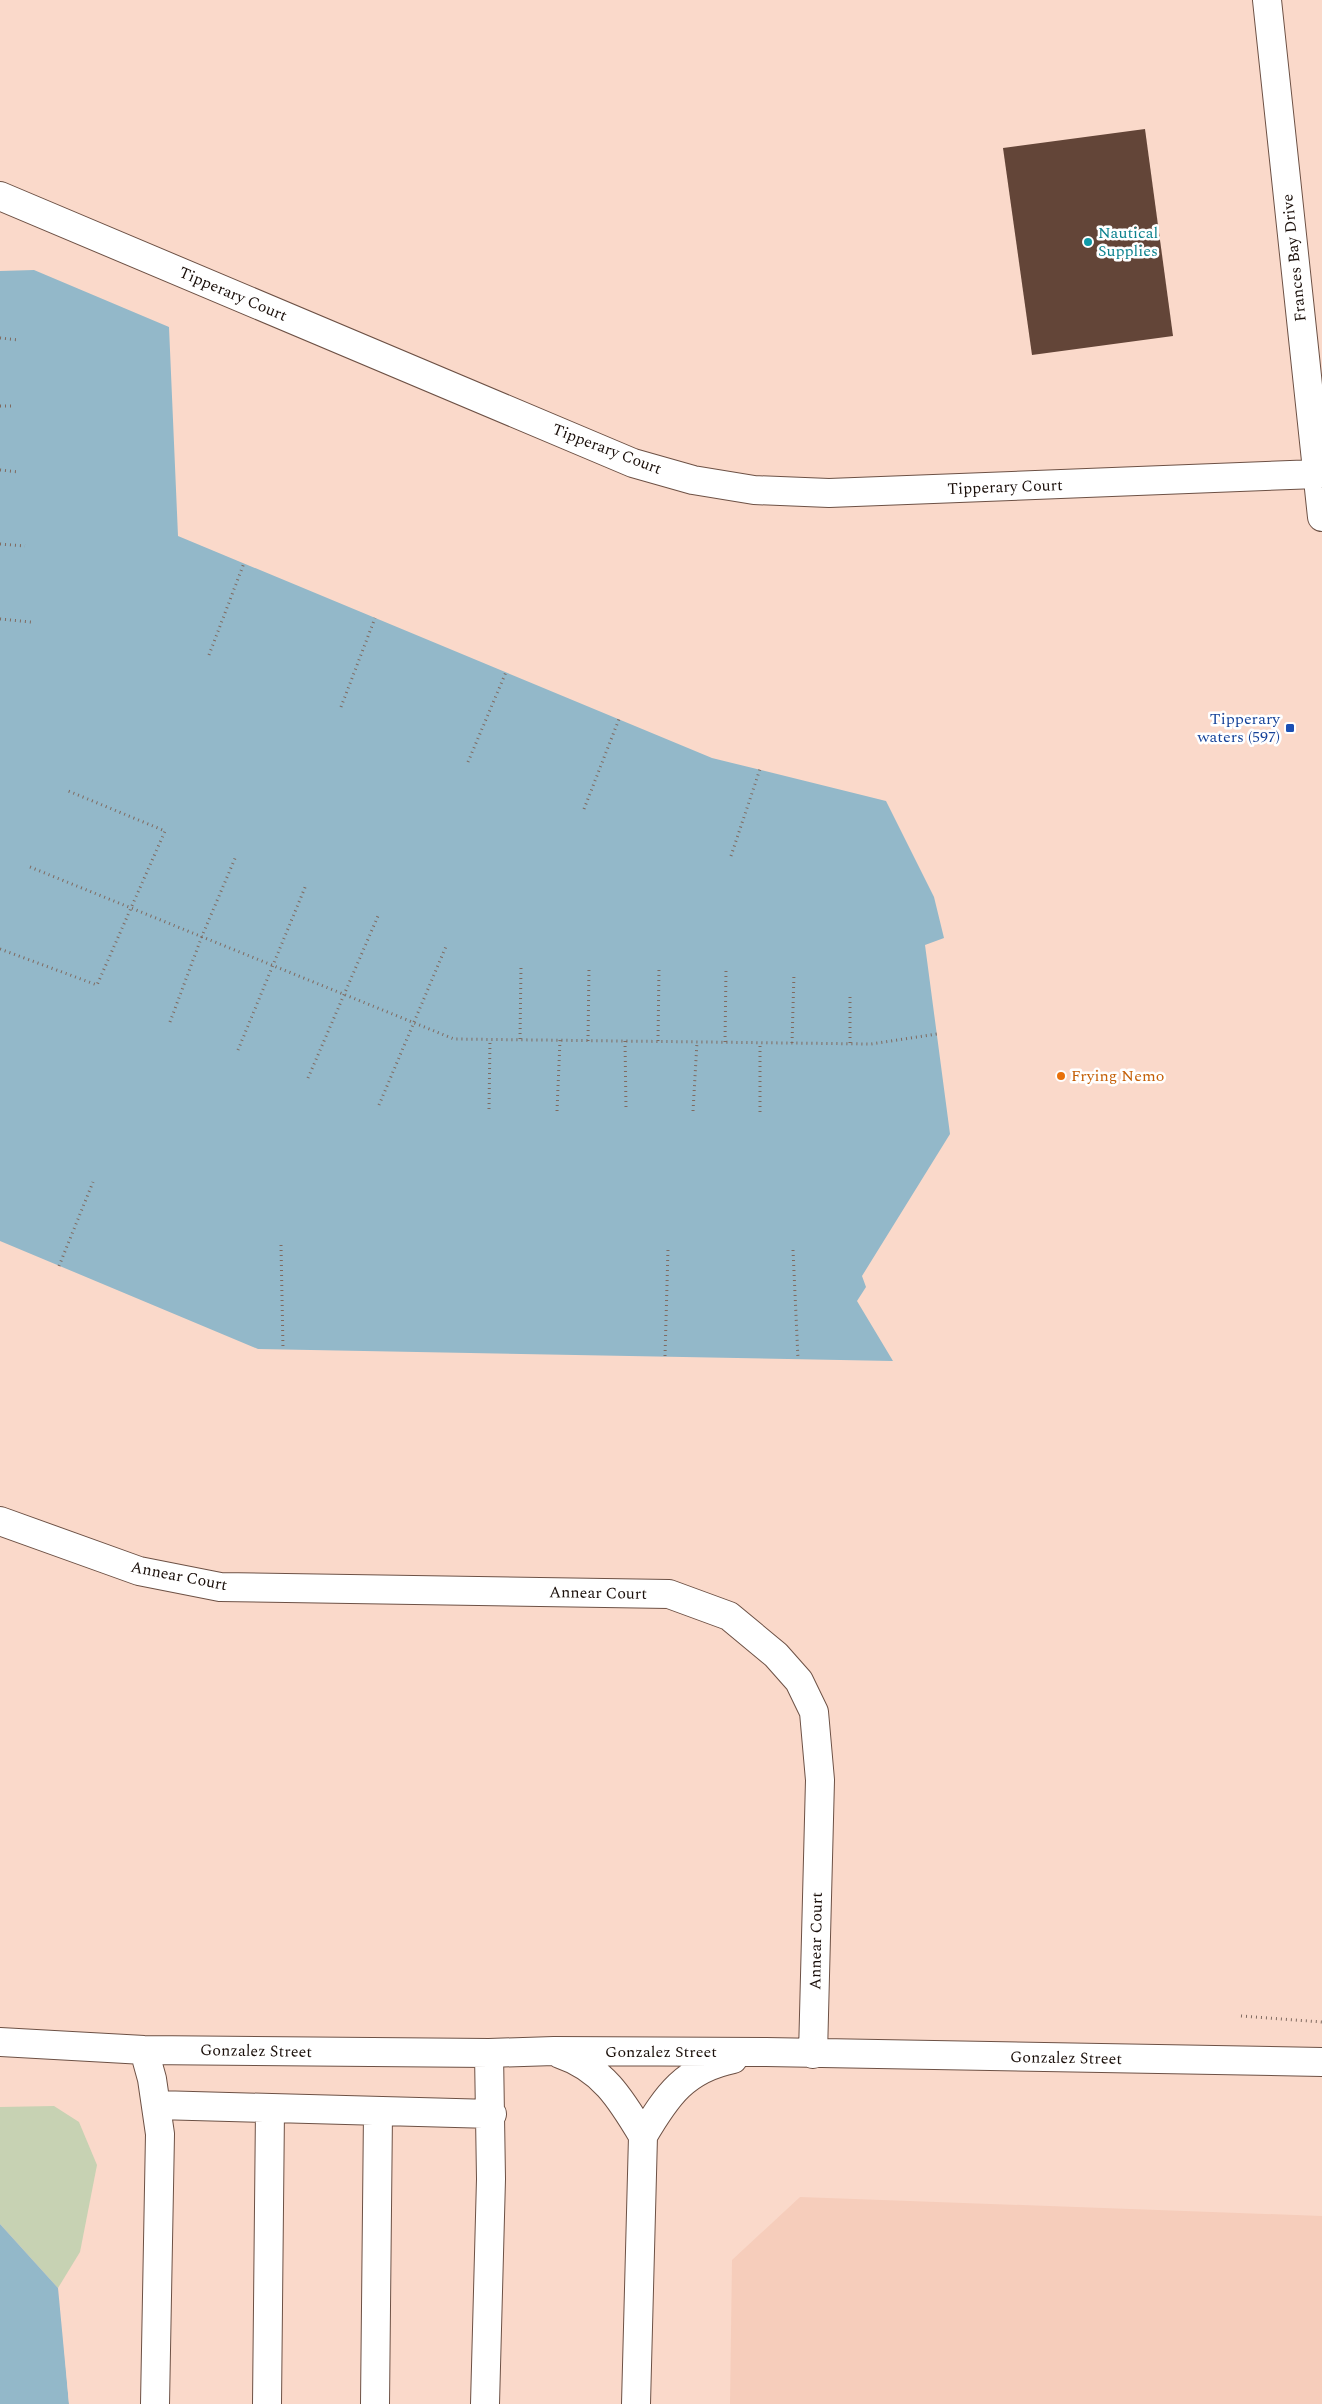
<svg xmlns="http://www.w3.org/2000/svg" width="1322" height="2404" viewBox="0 0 1322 2404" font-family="Spectral,serif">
  <rect width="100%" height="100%" fill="#fad9ca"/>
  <path fill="#f6cdbb" d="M800 2197 1322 2216V2404H730L732 2260Z"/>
  <path fill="#c7d2b3" d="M54 2106 79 2122 97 2165 80 2252 58 2288 0 2224V2107Z"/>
  <path fill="#93b8c9" d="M34 270 169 327 178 536 712 758 886 801 934 897 944 938 925 945 950 1134 862 1276 866 1287 857 1301 893 1361 258 1349 0 1241V271Z
    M0 2224 58 2288 69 2404H0Z"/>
  <path fill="#fad9ca" d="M59 2286 61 2288 72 2404H69Z"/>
  <path fill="#634538" d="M1145 129 1173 336 1032 355 1003 148Z"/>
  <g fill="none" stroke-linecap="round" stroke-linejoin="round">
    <g stroke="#6d5145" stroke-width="30">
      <path id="minor" d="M1267 0 1322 517
        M0 196 633 463 693 480 754 490 829 493 1317 474
        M0 1521 139 1571 220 1587 669 1594 729 1616 776 1655 799 1681 814 1712 820 1780 813 2054
        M0 2042 144 2050 489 2053 554 2051 766 2052 1322 2062
        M144 2050 152 2079 160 2134 155 2404
        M560 2054C602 2068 621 2099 643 2136
        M157 2105 492 2114
        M267 2404 270 2109
        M375 2404 378 2112
        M485 2404 491 2179 489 2053
        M636 2404 643 2136C667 2095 685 2069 733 2059"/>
    </g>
    <path stroke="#7f6a60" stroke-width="3" stroke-dasharray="1 4" stroke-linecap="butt" d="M0 338 19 340
      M0 406H14
      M0 470 19 472
      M0 544 25 546
      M0 619 31 622
      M209 655 244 563
      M341 707 375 618
      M468 762 506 672
      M584 809 619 719
      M731 856 760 769
      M30 867 454 1039 871 1044 937 1034
      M0 949 97 985 165 831 66 790
      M850 997V1043
      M170 1022 202 936 236 856
      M520 1039 521 967
      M588 1041 589 967
      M625 1041 626 1109
      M658 1041 659 967
      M725 1042 726 970
      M792 1043 794 973
      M238 1050 306 885
      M308 1078 378 916
      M379 1105 447 944
      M489 1109 490 1039
      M557 1111 560 1040
      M693 1111 697 1042
      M760 1112V1042
      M281 1245 283 1349
      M793 1250 798 1359
      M59 1266 93 1182
      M665 1356 668 1249
      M1241 2016 1322 2022"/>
    <use href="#minor" stroke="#fff" stroke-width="28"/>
  </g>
  <circle fill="#0f9aa8" stroke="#fff" stroke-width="2" cx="1088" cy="242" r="5"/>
  <rect fill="#1a4fb4" stroke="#fff" stroke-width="2" x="1285" y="723" width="10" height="10" rx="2.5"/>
  <circle fill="#e8710a" stroke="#fff" stroke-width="2" cx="1061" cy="1076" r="5"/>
  <g text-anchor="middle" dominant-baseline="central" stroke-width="5" stroke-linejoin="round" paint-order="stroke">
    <g font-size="16" fill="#0d838f" stroke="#fff" text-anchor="start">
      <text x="1098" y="233">Nautical<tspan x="1098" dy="18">Supplies</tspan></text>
    </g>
    <g font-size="16" fill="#1a0f0a" stroke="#fff">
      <text transform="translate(1294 258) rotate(-96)">Frances Bay Drive</text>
      <text transform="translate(233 294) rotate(23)">Tipperary Court</text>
      <text transform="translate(607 449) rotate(21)">Tipperary Court</text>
      <text transform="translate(1005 487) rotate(-2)">Tipperary Court</text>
      <text transform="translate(179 1576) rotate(11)">Annear Court</text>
      <text transform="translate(598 1593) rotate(1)">Annear Court</text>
      <text transform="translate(816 1941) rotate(-89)">Annear Court</text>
      <text transform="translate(256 2051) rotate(1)">Gonzalez Street</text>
      <text x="661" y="2052">Gonzalez Street</text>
      <text transform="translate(1066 2058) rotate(1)">Gonzalez Street</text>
    </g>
    <g font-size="16" fill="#164399" stroke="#fff" text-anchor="end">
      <text x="1280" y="719">Tipperary<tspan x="1280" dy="18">waters (597)</tspan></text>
    </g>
    <g font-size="16" fill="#c56008" stroke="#fff" text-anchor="start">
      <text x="1071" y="1076">Frying Nemo</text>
    </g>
  </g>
</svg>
